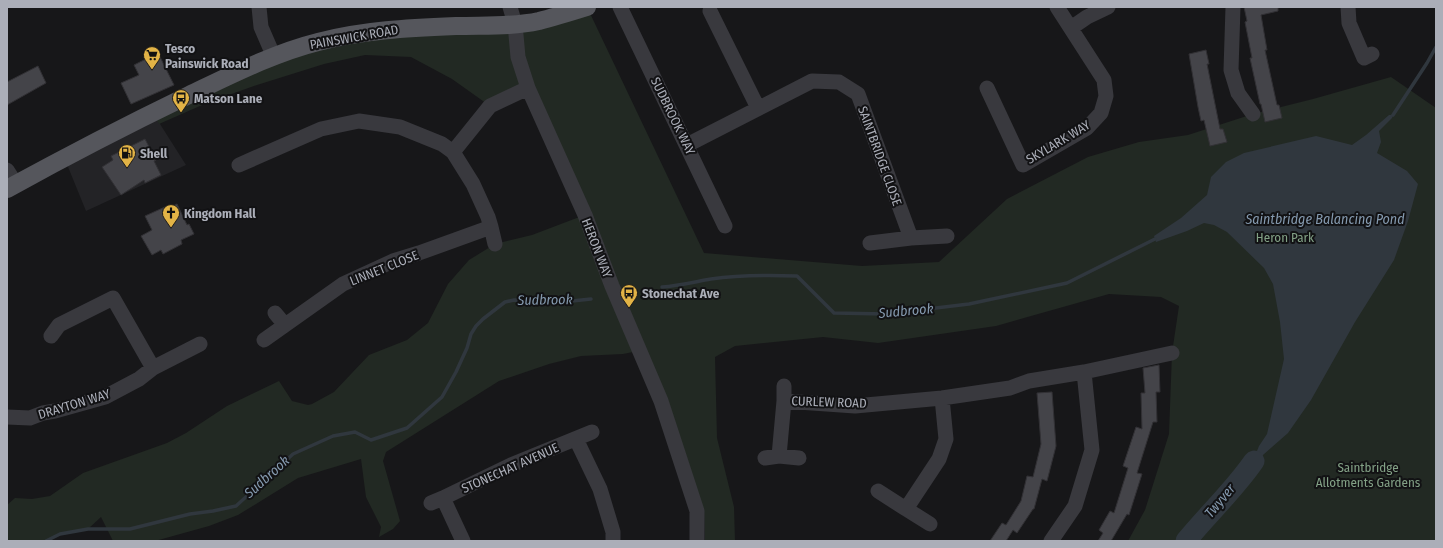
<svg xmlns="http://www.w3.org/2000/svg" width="1443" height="548" viewBox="0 0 1443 548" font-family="'Fira Sans Condensed',sans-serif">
  <rect width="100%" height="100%" fill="#171719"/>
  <path fill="#232326" d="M153 113 186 165 86 211 64 157Z"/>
  <path fill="#222923" d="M587 7 704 253 862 266 939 262 1007 199 1088 157 1139 142 1188 135 1253 114 1313 99 1391 77 1436 108V541H1128L1145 510 1169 434 1172 353 1179 306 1161 297 1109 294 996 326 878 343 823 337 735 346 715 357 717 438 734 507 735 541H705L704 510 638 351 623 354 581 356 549 364 499 381 386 452 383 461 400 521 393 529 379 537 381 527 366 497 361 459 298 478 238 515 209 526 155 541H113L101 517 88 529 60 534 46 541H7V505L15 498 32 499 50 496 83 473 167 443 186 433 227 406 279 381 292 401 308 405 312 404 334 392 369 355 407 340 428 323 448 284 469 260 495 244 532 235 582 216 528 89 490 106 452 79 411 57 365 55 324 64 257 85 209 102 159 124 153 113 299 47 487 25Z"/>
  <path fill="#30373e" d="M1389 115H1393L1392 118 1379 131 1381 142 1377 153 1407 171 1418 184 1408 221 1394 260 1355 322 1311 400 1288 433 1255 462 1253 461 1259 446 1267 434 1284 359 1280 322 1273 284 1264 268 1227 232 1214 225 1204 223 1187 231 1156 242 1154 236 1181 218 1207 195 1211 177 1226 162 1244 153 1316 136 1352 145 1366 135Z"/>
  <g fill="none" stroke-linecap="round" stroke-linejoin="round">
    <path stroke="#30373e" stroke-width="3.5" d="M1393 115 1427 63 1436 47
      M662 287C678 286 694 282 711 279 739 275 769 275 797 276L834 313 886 314 969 304 1067 283 1155 239
      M46 541 60 534 88 529H130L190 514 213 511 236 506 293 454 333 436 355 432 371 440 407 428 442 397 456 372 467 348 471 334 476 326 483 319 505 302 514 300 572 301 591 299"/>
    <path stroke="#30373e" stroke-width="21" d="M1186 541C1208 514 1234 490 1254 461"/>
  </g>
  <path fill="#444449" stroke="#323135" d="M1244 7H1278V11L1261 15 1267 50H1265L1277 105H1279L1282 118 1265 122 1261 104H1260L1250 58H1252L1245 22 1247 21Z
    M1206 50 1209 64H1207L1220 129H1223L1227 142 1210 146 1204 120 1201 121 1198 107 1189 54Z
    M158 53 174 85 131 104 121 83 139 75 134 65Z
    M38 66 46 83 7 105V82Z
    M145 139 156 160 154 161 161 175 145 183 144 180 121 195 102 167 113 160 111 156Z
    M177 204 187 225 189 224 194 234 181 240 182 244 163 254 161 250 152 255 141 236 152 230 145 216 165 207 166 209Z
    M1159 365 1160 392H1156L1157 422H1153L1137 473 1142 474 1129 515 1127 514 1111 541H1098L1103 533 1099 530 1110 511 1114 513 1128 468 1123 466 1136 427 1142 429 1141 393H1145L1143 368Z
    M1052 392 1056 446 1047 481 1042 479 1034 509H1033L1017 533 1013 530 1006 541H990L1002 523 1006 525 1021 501 1027 476 1033 477 1041 444 1037 393Z"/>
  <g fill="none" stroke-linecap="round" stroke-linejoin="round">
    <path stroke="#39393e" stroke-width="15" d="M259 7 261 27 274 57
      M510 7 515 24 518 57 528 88 585 215 612 286 661 401 697 511V541
      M620 7 725 226
      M1233 7 1231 70 1238 93 1253 114
      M1348 7 1349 23 1364 58 1372 54
      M710 11 758 108
      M1071 28 1087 17 1108 7
      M987 88 1023 165 1087 128 1101 113 1106 96 1104 80 1057 7
      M687 145 812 81 839 82 858 94 911 238
      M453 152 490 106 528 88
      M239 165 321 129 359 121 400 127 442 144 453 152 473 184 488 217 491 227 419 253 393 261 343 284 264 340
      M7 170 16 184
      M491 227 495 244
      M870 243 911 238 947 236
      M275 313 285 325
      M51 336 59 325 113 298 153 368
      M784 386V401
      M7 417 30 418 43 413 55 411 105 397 139 379 153 368 200 344
      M576 439 600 489 613 532V541
      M779 456 799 458
      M765 458 779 456 784 401 855 406 942 398 1010 388 1029 381 1084 372 1172 353
      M878 491 906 509
      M443 498 463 541
      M431 503 443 498 511 465 592 432
      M930 524 906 509 939 459 946 439 942 398
      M1051 541 1075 506 1092 450 1084 372"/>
    <path stroke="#55565c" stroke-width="18" d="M7 189C67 156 127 125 189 95 229 76 274 53 318 42 363 30 409 28 456 26 483 25 512 27 539 21 555 17 571 12 587 7"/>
  </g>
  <defs>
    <g id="supermarket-pin" transform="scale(0.9)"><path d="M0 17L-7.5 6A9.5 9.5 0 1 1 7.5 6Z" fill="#e2b346" stroke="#121214"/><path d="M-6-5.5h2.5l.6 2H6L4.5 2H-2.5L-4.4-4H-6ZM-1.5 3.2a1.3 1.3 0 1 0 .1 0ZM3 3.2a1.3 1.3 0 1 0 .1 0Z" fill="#111"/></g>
    <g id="bus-pin" transform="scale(0.9)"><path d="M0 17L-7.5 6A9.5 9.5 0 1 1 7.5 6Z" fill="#e2b346" stroke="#121214"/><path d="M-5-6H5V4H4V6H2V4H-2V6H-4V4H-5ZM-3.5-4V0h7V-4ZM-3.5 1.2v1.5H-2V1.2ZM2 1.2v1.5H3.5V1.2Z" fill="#111"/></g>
    <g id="fuel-pin" transform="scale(0.9)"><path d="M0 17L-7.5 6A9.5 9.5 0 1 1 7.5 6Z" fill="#e2b346" stroke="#121214"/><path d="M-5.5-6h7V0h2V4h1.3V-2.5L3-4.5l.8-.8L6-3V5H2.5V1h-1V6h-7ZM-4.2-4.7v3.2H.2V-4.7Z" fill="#111"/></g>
    <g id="church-pin" transform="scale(0.9)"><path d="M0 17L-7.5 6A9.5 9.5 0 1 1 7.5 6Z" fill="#e2b346" stroke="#121214"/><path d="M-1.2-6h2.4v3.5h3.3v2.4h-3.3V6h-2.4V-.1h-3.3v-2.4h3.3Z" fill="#111"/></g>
  </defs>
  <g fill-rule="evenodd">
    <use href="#supermarket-pin" x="152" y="55"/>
    <use href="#bus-pin" x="181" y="98"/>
    <use href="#fuel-pin" x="127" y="153"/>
    <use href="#church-pin" x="171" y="213"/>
    <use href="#bus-pin" x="629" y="293"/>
  </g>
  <g text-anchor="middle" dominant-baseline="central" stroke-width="4" stroke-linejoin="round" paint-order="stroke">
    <g font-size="13" fill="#abaeb8" stroke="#121214">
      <text transform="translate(354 37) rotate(-10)">PAINSWICK ROAD</text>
      <text transform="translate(673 116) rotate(64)">SUDBROOK WAY</text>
      <text transform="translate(1058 142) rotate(-31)">SKYLARK WAY</text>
      <text transform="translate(880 156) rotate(70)">SAINTBRIDGE CLOSE</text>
      <text transform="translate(597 248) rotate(69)">HERON WAY</text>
      <text transform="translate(384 268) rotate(-22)">LINNET CLOSE</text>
      <text transform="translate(829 402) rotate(2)">CURLEW ROAD</text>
      <text transform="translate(74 404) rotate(-17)">DRAYTON WAY</text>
      <text transform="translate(510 468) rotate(-24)">STONECHAT AVENUE</text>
    </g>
    <g font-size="13" font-weight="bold" fill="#abaeb8" stroke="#121214" text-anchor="start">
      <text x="165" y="48">Tesco<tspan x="165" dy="15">Painswick Road</tspan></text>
      <text x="194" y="98">Matson Lane</text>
      <text x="140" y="153">Shell</text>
      <text x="184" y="213">Kingdom Hall</text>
      <text x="642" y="293">Stonechat Ave</text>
    </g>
    <g font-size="13" fill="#83a186" stroke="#121214">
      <text x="1285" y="237">Heron Park</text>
      <text x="1368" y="467">Saintbridge<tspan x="1368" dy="15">Allotments Gardens</tspan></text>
    </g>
    <g font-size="14" font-style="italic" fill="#859aaf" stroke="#121214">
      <text x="1325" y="219">Saintbridge Balancing Pond</text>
      <text transform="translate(545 300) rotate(-1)">Sudbrook</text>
      <text transform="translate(906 311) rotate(-5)">Sudbrook</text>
      <text transform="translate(267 477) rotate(-42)">Sudbrook</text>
      <text transform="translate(1220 501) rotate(-50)">Twyver</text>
    </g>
  </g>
  <rect width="1443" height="548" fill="none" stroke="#abaeb8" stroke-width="16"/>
</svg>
